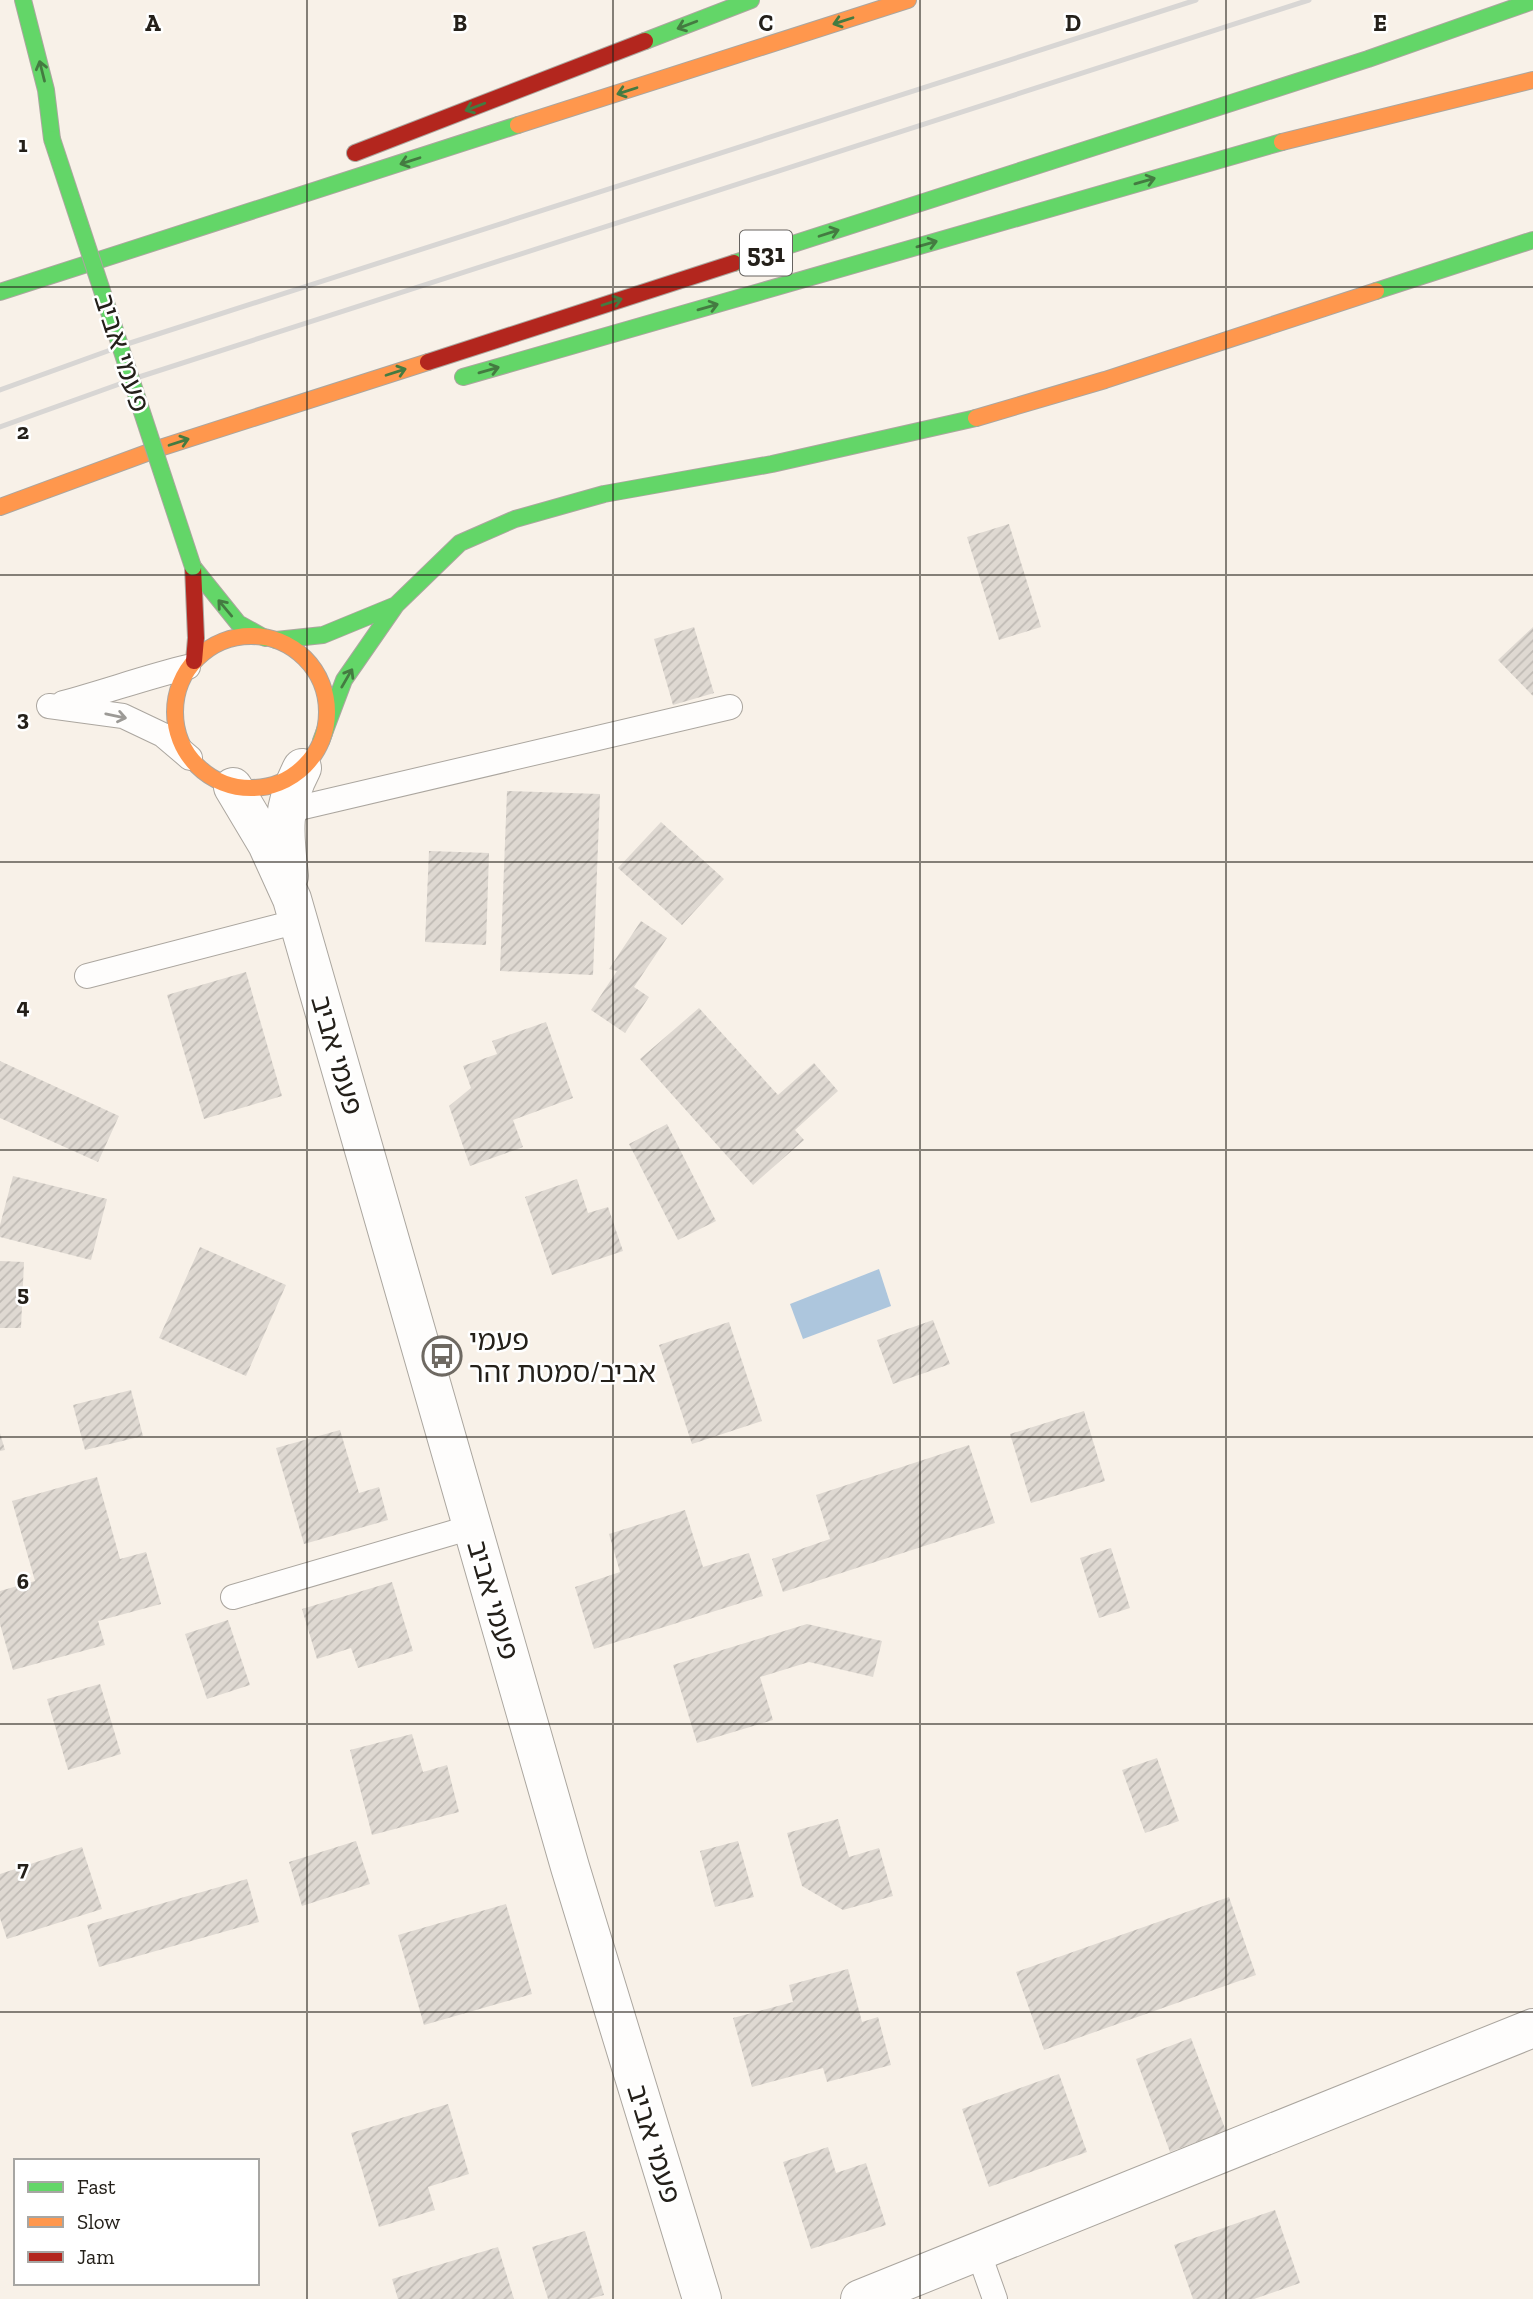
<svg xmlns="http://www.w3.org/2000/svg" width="1533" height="2299" viewBox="0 0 1533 2299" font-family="'Zilla Slab','Noto Sans Hebrew',serif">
  <defs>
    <pattern id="building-hatch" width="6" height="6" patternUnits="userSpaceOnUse" patternTransform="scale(1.75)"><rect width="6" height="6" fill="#dfd9d2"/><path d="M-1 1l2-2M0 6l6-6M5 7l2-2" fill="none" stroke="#bfbab4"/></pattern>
  </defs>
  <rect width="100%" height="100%" fill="#f8f1e8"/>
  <path fill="#adc6dd" d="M879 1269 891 1306 803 1339 790 1304Z"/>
  <path fill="url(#building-hatch)" d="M1009 524 1041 627 999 640 967 537Z
    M694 627 714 693 673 705 654 639Z
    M1533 627V696L1498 660Z
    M507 791 600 794 593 975 500 971Z
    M661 822 724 879 682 925 618 868Z
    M429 851 489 853 486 945 425 942Z
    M641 921 667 938 634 987 649 997 625 1033 591 1010 617 971 609 969Z
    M246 972 282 1096 204 1119 167 995Z
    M699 1008 778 1095 814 1063 838 1091 795 1130 804 1140 753 1185 640 1059Z
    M546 1022 573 1098 513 1120 523 1147 470 1166 449 1106 471 1088 463 1066 497 1054 492 1041Z
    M0 1061 119 1116 98 1162 0 1118Z
    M667 1124 716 1221 678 1240 629 1144Z
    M13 1176 107 1199 91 1260 0 1237V1225Z
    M577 1179 588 1213 608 1207 623 1251 552 1275 525 1197Z
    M200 1247 286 1285 246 1376 159 1338Z
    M0 1261 24 1262 21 1328H0Z
    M933 1320 950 1364 893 1384 877 1340Z
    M729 1322 762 1421 692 1444 659 1345Z
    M131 1390 143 1436 85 1450 73 1405Z
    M1084 1411 1105 1481 1031 1503 1010 1434Z
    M340 1430 359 1493 379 1487 388 1520 304 1544 276 1448Z
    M0 1433 5 1450 0 1451Z
    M969 1445 995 1523 783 1592 772 1559 830 1539 816 1495Z
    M97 1477 120 1559 146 1552 161 1604 98 1621 105 1645 13 1670 0 1624V1591L35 1581 12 1501Z
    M685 1510 703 1567 749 1553 763 1596 594 1649 575 1587 620 1572 609 1534Z
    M1111 1548 1130 1608 1099 1618 1080 1558Z
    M392 1582 413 1651 358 1668 351 1648 317 1659 302 1609Z
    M228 1620 250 1685 207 1699 185 1634Z
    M807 1624 882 1641 873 1677 809 1662 760 1677 773 1720 697 1743 673 1665Z
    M100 1684 121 1754 68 1770 47 1699Z
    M412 1734 423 1772 447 1765 459 1812 372 1835 350 1750Z
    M1157 1758 1179 1821 1145 1833 1122 1770Z
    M838 1819 849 1857 879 1848 893 1896 843 1910 802 1886 787 1833Z
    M356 1841 370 1884 302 1906 289 1862Z
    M738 1841 754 1897 715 1907 700 1851Z
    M82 1847 102 1909 7 1939 0 1918V1874Z
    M247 1879 259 1922 99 1967 87 1925Z
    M1229 1897 1256 1975 1044 2050 1016 1972Z
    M506 1904 532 1994 424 2025 398 1935Z
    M848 1969 862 2022 878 2017 891 2065 827 2082 823 2068 752 2087 733 2018 793 2002 789 1985Z
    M1191 2038 1226 2131 1170 2152 1136 2059Z
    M1059 2074 1087 2152 989 2187 962 2109Z
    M448 2104 469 2174 428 2187 435 2210 379 2227 351 2133Z
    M828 2147 836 2173 866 2163 886 2225 811 2249 783 2162Z
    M1275 2210 1300 2283 1254 2299H1193L1174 2245Z
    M585 2231 604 2295 589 2299H548L532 2247Z
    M498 2247 514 2299H398L392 2279Z"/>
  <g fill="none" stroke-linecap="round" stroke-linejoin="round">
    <g stroke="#aba69f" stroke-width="26">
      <path id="lane" d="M63 703C105 692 146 677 188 667
        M49 706 123 716 163 735 190 758
        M286 811 730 707
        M87 976 299 921
        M233 1597 472 1527
        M978 2251 995 2299"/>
    </g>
    <g stroke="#aba69f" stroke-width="40">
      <path id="street" d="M233 787 267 844 292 899 570 1867 702 2299
        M289 876C284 832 281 808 302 768
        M860 2299 1533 2028"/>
    </g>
    <g stroke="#aba69f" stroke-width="18">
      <path id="fast" d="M23 0 46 90 52 139
        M645 41 751 0
        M734 263 1368 59 1533 1
        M1376 291 1533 240
        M0 292 518 125
        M463 377 1282 142
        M193 567 238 623 265 638
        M276 640 323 635 396 605
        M321 741 344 680 396 605 460 543 515 519 604 494 772 464 976 418"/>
    </g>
    <g stroke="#aba69f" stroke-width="18">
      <path id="slow" d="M518 125 908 0
        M1282 142 1533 80
        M976 418 1105 380 1376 291
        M0 507 163 447 428 362
        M175 712a76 76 0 1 1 152 0a76 76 0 1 1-152 0Z"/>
    </g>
    <g stroke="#aba69f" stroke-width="18">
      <path id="jam" d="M355 153 645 41
        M428 362 734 263
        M193 567 196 638 194 661"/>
    </g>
    <use href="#lane" stroke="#fefdfc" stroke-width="24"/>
    <use href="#street" stroke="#fefdfc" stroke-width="38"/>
    <use href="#fast" stroke="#63d668" stroke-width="16"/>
    <use href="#slow" stroke="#ff974d" stroke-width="16"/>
    <use href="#jam" stroke="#b3261e" stroke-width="16"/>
    <path stroke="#d8d6d4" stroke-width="5" d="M0 390 127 344 1196 0
      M0 427 139 377 1309 0"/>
    <g stroke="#aba69f" stroke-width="18" stroke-linecap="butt">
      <path id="fast-bridge" d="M52 139 193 567"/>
    </g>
    <use href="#fast-bridge" stroke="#63d668" stroke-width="16"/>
  </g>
  <defs><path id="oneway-shaft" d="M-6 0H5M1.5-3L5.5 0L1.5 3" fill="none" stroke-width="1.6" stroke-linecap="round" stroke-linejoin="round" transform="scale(1.75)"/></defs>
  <g stroke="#447b41">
    <use href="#oneway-shaft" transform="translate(843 21) rotate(162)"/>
    <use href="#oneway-shaft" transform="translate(687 25) rotate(159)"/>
    <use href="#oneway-shaft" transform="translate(42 71) rotate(-104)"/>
    <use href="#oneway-shaft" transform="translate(627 91) rotate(162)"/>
    <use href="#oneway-shaft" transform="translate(475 107) rotate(159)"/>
    <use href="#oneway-shaft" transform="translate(410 161) rotate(162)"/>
    <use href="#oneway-shaft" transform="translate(1145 181) rotate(-16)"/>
    <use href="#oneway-shaft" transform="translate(829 233) rotate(-18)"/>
    <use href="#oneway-shaft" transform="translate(927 244) rotate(-16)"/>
    <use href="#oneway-shaft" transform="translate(612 302) rotate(-18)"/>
    <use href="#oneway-shaft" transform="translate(708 307) rotate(-16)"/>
    <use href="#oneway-shaft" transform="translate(489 370) rotate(-16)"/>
    <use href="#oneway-shaft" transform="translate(396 372) rotate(-18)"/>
    <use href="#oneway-shaft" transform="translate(179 442) rotate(-18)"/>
    <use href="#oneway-shaft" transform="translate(225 608) rotate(-130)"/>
    <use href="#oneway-shaft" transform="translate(347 678) rotate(-60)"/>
  </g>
  <use stroke="#9c9a96" href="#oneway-shaft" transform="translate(116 716) rotate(12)"/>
  <path fill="none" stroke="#24201a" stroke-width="2" stroke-opacity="0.55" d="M307 0V2299M613 0V2299M920 0V2299M1226 0V2299M0 287H1533M0 575H1533M0 862H1533M0 1150H1533M0 1437H1533M0 1724H1533M0 2012H1533"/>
  <defs>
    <g id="bus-ring" transform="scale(2.0125)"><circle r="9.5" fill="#fff" stroke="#6e6962" stroke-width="1.5"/><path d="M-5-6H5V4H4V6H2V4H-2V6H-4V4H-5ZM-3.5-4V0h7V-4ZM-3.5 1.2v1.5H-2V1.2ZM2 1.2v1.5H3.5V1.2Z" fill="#6e6962"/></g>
  </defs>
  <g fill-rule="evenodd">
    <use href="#bus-ring" x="442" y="1356"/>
  </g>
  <g text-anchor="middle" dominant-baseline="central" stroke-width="5" stroke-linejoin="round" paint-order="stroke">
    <rect fill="#fff" stroke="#66635f" stroke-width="2" x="740" y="230.5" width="52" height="45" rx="5"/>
    <g font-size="26" font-weight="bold" fill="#24201a">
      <text x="766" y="253">531</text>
    </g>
    <g font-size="28" fill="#24201a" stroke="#fff">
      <text transform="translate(122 353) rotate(72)">פעמי אביב</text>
      <text transform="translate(337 1055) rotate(74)">פעמי אביב</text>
      <text transform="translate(493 1600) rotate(74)">פעמי אביב</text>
      <text transform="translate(654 2144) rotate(73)">פעמי אביב</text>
    </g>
    <g font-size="28" fill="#24201a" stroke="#fff" text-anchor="start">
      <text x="469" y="1340">פעמי<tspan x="469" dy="32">אביב/סמטת זהר</tspan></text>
    </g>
  </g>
  <g font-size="23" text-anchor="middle" font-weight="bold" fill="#24201a" stroke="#fff" stroke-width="5" stroke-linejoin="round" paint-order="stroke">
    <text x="153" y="31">A</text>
    <text x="460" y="31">B</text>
    <text x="766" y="31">C</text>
    <text x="1073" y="31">D</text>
    <text x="1380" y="31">E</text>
    <text x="23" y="152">1</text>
    <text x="23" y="439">2</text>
    <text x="23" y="726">3</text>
    <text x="23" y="1014">4</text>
    <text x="23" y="1301">5</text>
    <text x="23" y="1589">6</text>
    <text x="23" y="1876">7</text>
  </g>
  <rect x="14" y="2159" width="245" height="126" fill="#ffffff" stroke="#a7a6a3" stroke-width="2"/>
  <rect x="28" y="2182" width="35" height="10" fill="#63d668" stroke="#a7a6a3" stroke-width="2"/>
  <text x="77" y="2194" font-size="21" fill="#24201a">Fast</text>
  <rect x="28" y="2217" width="35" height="10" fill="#ff974d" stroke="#a7a6a3" stroke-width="2"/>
  <text x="77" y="2229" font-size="21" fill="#24201a">Slow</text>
  <rect x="28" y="2252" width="35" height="10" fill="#b3261e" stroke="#a7a6a3" stroke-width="2"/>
  <text x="77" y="2264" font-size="21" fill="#24201a">Jam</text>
</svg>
